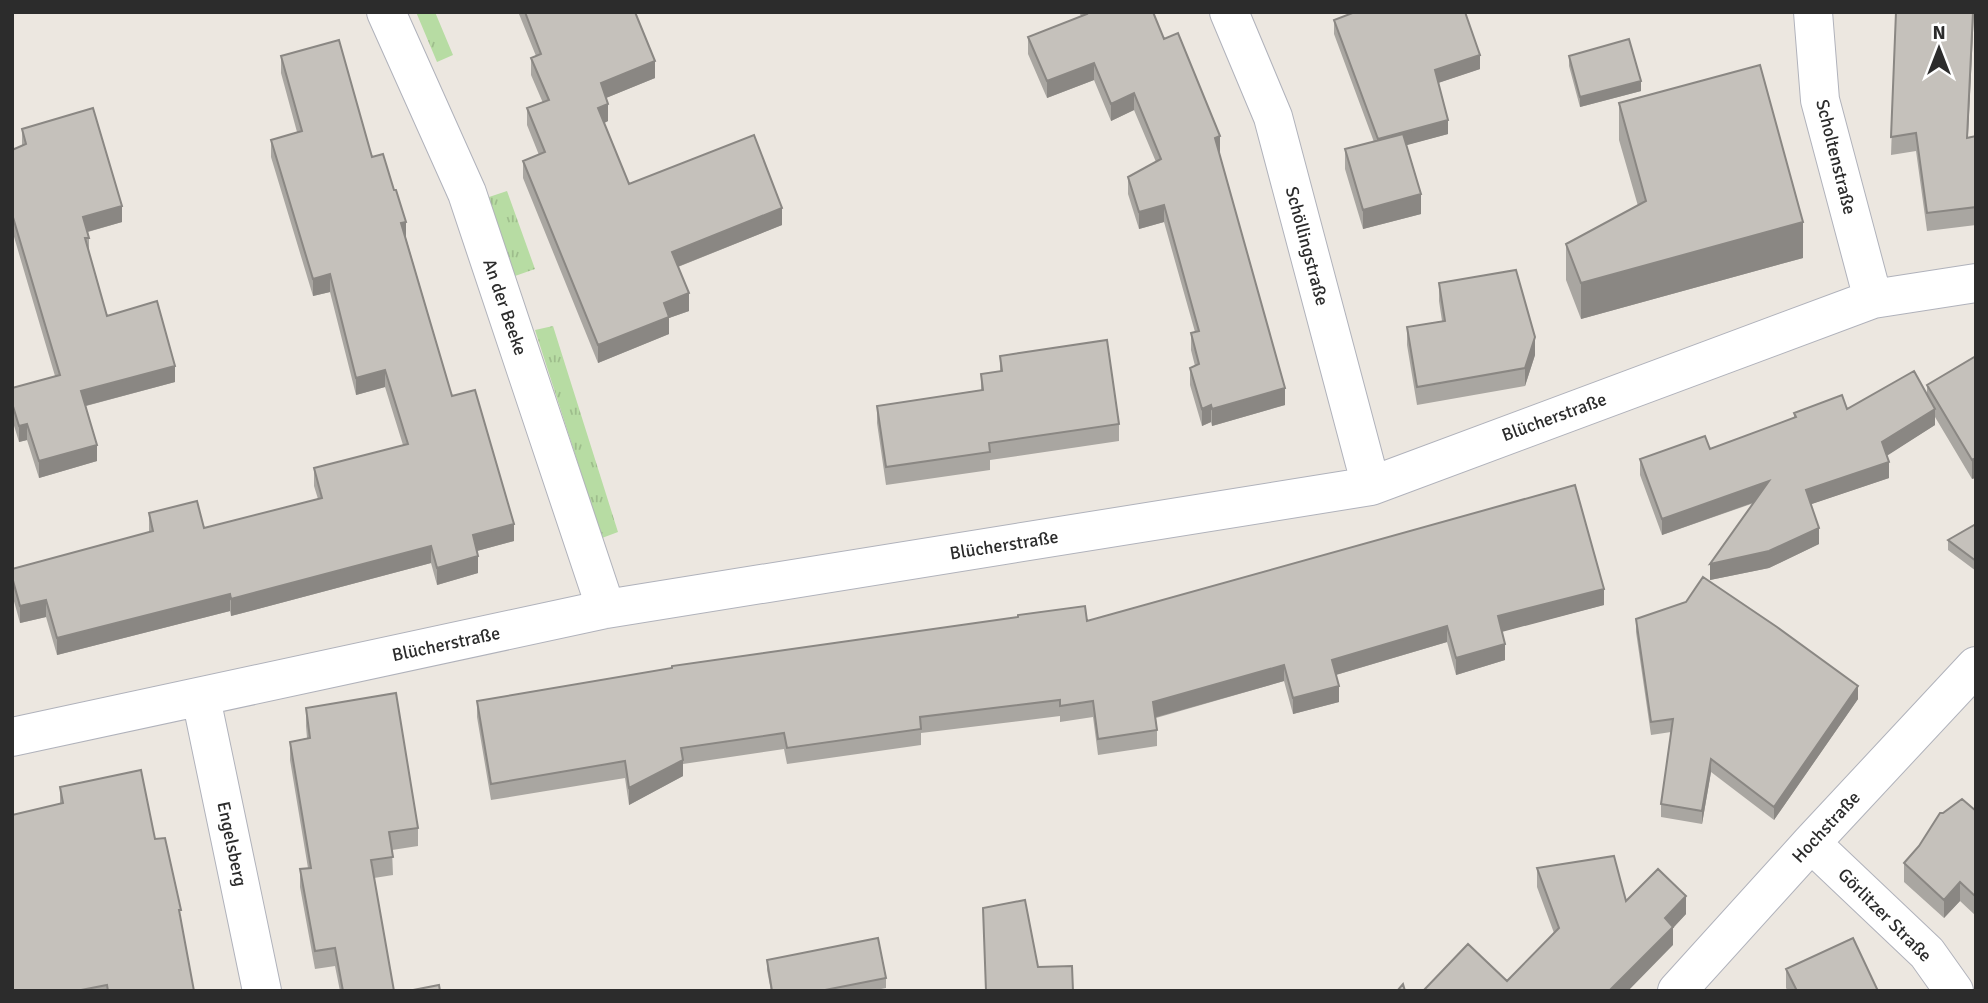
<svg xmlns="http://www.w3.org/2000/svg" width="1988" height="1003" viewBox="0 0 1988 1003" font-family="Signika,sans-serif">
  <defs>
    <pattern id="grass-tufts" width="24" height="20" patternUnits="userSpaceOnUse" patternTransform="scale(1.75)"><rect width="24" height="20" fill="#b7dca3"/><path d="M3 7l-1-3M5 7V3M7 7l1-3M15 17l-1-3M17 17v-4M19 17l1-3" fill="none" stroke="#9ebd8c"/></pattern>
  </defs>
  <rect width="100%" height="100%" fill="#ece7e0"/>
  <path fill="url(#grass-tufts)" d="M416 12H435L453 55 437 62Z
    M507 191 535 269 515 276 486 198Z
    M553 326 618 532 602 538 535 330Z"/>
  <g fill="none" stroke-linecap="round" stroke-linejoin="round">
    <g stroke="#b0b2bb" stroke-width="40">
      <path id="minor" d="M386 12 467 193 606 609
        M1229 12 1273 117 1371 486
        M1813 12 1820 100 1873 299
        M201 698 262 991
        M12 737 606 609 1371 486 1873 299 1976 283
        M1811 843 1927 953 1954 991
        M1677 991 1811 843 1976 666"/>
    </g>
    <use href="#minor" stroke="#fff" stroke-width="38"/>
  </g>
  <path fill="#a9a6a1" d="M498 12H635L655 78 606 98 608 121 604 123 629 184 782 225 678 267 689 311 669 318V334L598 363 523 178V161L539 155 527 125V108L543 103 531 75V58L536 56 519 14H499Z
    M1079 12H1153L1164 39 1220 153H1219L1285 405 1212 426 1211 422 1202 426 1190 385V368L1195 366 1191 350V333L1195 332 1164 222 1139 229 1128 194V177L1156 162 1134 110 1111 121 1094 80 1047 98 1028 54V37L1081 16Z
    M1896 12 1968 137 1976 136V225L1927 231 1916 151 1891 155Z
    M1334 20 1480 69 1438 83 1448 134 1406 145 1421 214 1363 229 1345 169V149L1374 142 1334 34Z
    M281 56 372 157 406 238 452 396 514 541 477 551 478 573 437 585 431 563 231 616 230 611 57 655 46 617 20 623 12 594V569L149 532V513L204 528 318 499 314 486V468L403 445 385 387 356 395 330 292 313 296 271 157V140L297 132 281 73Z
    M1569 56 1641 91 1580 107 1569 66Z
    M1619 103 1803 258 1581 319 1566 280V244L1638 206 1619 140Z
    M22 129 122 222 88 232 89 238V254L107 316 175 382 86 406 97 461 39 478 27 440 19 442 12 419V388L55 376 12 230V150L22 146Z
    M1439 283 1535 355 1525 386 1417 405 1407 345V327L1442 321 1439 301Z
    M1000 356 1119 424V441L990 460V470L886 485 877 423V406L981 390V374L1000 372Z
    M1976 356 1972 479 1935 417V425L1887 455 1889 478 1811 504 1819 544 1769 568 1710 580 1754 503 1662 535 1640 475V459L1710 449 1794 418V413L1847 409 1927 395V385Z
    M1976 524V571L1948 550V540Z
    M1604 605 1502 631 1505 660 1456 675 1447 642 1336 675 1339 702 1293 714 1284 681 1156 718 1157 730V746L1098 755 1093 717 1060 722V716L921 733V745L787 764 784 749 683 764V776L629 805 625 778 491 800 477 717V701L1087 621Z
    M1636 619 1858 699 1774 820 1711 772 1702 824 1661 817V804L1671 732 1651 735 1636 632Z
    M306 708 418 828V846L392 850 393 875 374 878 394 991H340L335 966 315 969 300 887V869L308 868 290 760V742L307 738 306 726Z
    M60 787 155 839 181 919 194 991H12L60 804Z
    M1976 811V916L1960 901 1944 918 1904 882V863Z
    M1537 868 1626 901 1686 914 1673 928V945L1507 981 1554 933 1537 887Z
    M767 960 886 978V988L871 991H771L767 970Z
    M1786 969 1878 991H1788L1786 988Z"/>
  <path fill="#8a8783" d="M1973 12H1974L1967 155V138Z
    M1480 55V69L1435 84V70Z
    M655 61V78L601 100V83Z
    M1094 63V80L1047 98V81Z
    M1641 81V91L1580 107V97Z
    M1134 93V110L1111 121V104Z
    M608 104V121L598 126V108Z
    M1448 120V134L1378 153V139Z
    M1220 136V153L1215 155V138Z
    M1421 194V214L1363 229V210Z
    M1164 205V222L1139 229V212Z
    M122 206V222L83 233V217Z
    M782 208V225L672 269V252Z
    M406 222V239L401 223Z
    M1803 222V258L1581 319V283Z
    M330 274V292L313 296V279Z
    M689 293V311L669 318V334L598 363V345L664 303Z
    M1535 337V355L1525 386V368Z
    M175 366V382L81 407V391Z
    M385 370V387L356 395V378Z
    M1285 388V405L1212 426V409Z
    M1211 405V422L1202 426V409Z
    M1935 409V425L1882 459V442Z
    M27 424V440L19 442V426Z
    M97 445V461L39 478V461Z
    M1976 458V478L1972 479V460Z
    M1889 462V478L1806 506V490Z
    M1769 481V497L1662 535V519Z
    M514 524V541L473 552V535Z
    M1819 528V544L1769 568 1710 580V564Z
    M431 546V563L231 616V599Z
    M478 556V573L437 585V568Z
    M1604 589V605L1498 633V616Z
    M230 594V611L57 655V638Z
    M46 600V617L20 623V606Z
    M1447 626V642L1332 676V660Z
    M1505 644V660L1456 675V658Z
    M1284 665V681L1153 718V702Z
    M1339 686V702L1293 714V698Z
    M1858 686V699L1774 820V807Z
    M1711 759V772L1702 824V811Z
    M683 760V776L629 805V788Z
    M1960 882V901L1944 918V900Z
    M1686 896V914L1673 928V945L1628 991H1609L1665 918Z"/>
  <path fill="#c5c1bb" stroke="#8a8783" stroke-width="2" d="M525 12H635L655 61 601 83 608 104 598 108 629 184 754 135 782 208 672 252 689 293 664 303 669 317 598 345 523 161 545 152 527 108 549 100 531 58 541 54Z
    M1086 12H1153L1164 39 1178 33 1220 136 1215 138 1285 388 1212 409 1211 405 1202 409 1190 368 1199 364 1191 333 1199 331 1164 205 1139 212 1128 177 1161 159 1134 93 1111 104 1094 63 1047 81 1028 37 1087 14Z
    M1355 12H1465L1480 55 1435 70 1448 120 1378 139 1334 20Z
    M1896 12H1973L1967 138 1976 136V207L1927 213 1916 133 1891 137Z
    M1629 39 1641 81 1580 97 1569 56Z
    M339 40 372 157 383 154 394 190H396L406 222 401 223 452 396 475 390 514 524 473 535 478 556 437 568 431 546 231 599 230 594 57 638 46 600 20 606 12 577V569L153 531 149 513 197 501 204 528 322 498 314 468 408 444 385 370 356 378 330 274 313 279 271 140 302 131 281 56Z
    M1760 65 1803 222 1581 283 1566 244 1646 201 1619 103Z
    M93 108 122 206 83 217 89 238H85L107 316 157 301 175 366 81 391 97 445 39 461 27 424 19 426 12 403V388L60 375 12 214V150L26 144 22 129Z
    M1403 134 1421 194 1363 210 1345 149Z
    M1516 270 1535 337 1525 368 1417 387 1407 327 1445 321 1439 283Z
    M1107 340 1119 424 989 443 990 452 886 467 877 406 983 390 981 374 1002 371 1000 356Z
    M1976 356V458L1972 460 1927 385Z
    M1914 371 1935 409 1882 442 1889 462 1806 490 1819 528 1769 551 1710 564 1769 481 1662 519 1640 459 1705 436 1710 449 1796 417 1794 413 1842 395 1847 409Z
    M1575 485 1604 589 1498 616 1505 644 1456 658 1447 626 1332 660 1339 686 1293 698 1284 665 1153 702 1157 730 1098 739 1093 701 1060 706V700L920 717 921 729 787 748 784 733 681 748 683 760 629 788 625 761 491 784 477 701 672 668V666L1018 617V615L1085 606 1087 621Z
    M1976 524V561L1948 540Z
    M1703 577 1777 627 1858 686 1774 807 1711 759 1702 811 1661 804 1673 719 1651 722 1636 619 1686 602Z
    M396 693 418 828 389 832 393 857 371 860 394 991H343L335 948 315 951 300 869 311 868 290 742 310 738 306 708Z
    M141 770 155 839 165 838 181 910H179L194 991H108L107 985 76 991H13L12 815 63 803 60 787Z
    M1962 799 1976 811V897L1960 882 1944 900 1904 863 1919 846 1940 813H1943Z
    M1614 856 1626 901 1658 869 1686 896 1665 918 1673 927 1609 991H1423L1468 944 1507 981 1559 928 1537 868Z
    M1025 900 1038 967 1072 966 1073 991H986L983 908Z
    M878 938 886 978 820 991H772L767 960Z
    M1853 938 1878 991H1797L1786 969Z
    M1403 984 1405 991H1397Z
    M439 985 440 991H408Z"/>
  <g text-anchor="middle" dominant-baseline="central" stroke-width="5" stroke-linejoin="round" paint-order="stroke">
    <g font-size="18" fill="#2c2c2c" stroke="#fff">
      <text transform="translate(1836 157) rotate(76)">Scholtenstraße</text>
      <text transform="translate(1307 246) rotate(75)">Schöllingstraße</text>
      <text transform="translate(505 307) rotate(71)">An der Beeke</text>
      <text transform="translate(1554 417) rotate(-20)">Blücherstraße</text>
      <text transform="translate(1004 545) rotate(-9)">Blücherstraße</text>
      <text transform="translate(446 644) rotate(-12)">Blücherstraße</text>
      <text transform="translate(1826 827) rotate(-47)">Hochstraße</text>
      <text transform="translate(232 844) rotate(78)">Engelsberg</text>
      <text transform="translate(1885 915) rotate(45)">Görlitzer Straße</text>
    </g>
  </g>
  <rect width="1988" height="1003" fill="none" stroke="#2c2c2c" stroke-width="28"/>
  <g transform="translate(1939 49)" stroke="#ffffff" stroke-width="5" paint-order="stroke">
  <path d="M0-5L12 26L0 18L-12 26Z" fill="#2c2c2c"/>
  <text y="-10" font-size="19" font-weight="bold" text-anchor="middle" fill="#2c2c2c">N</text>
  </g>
</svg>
